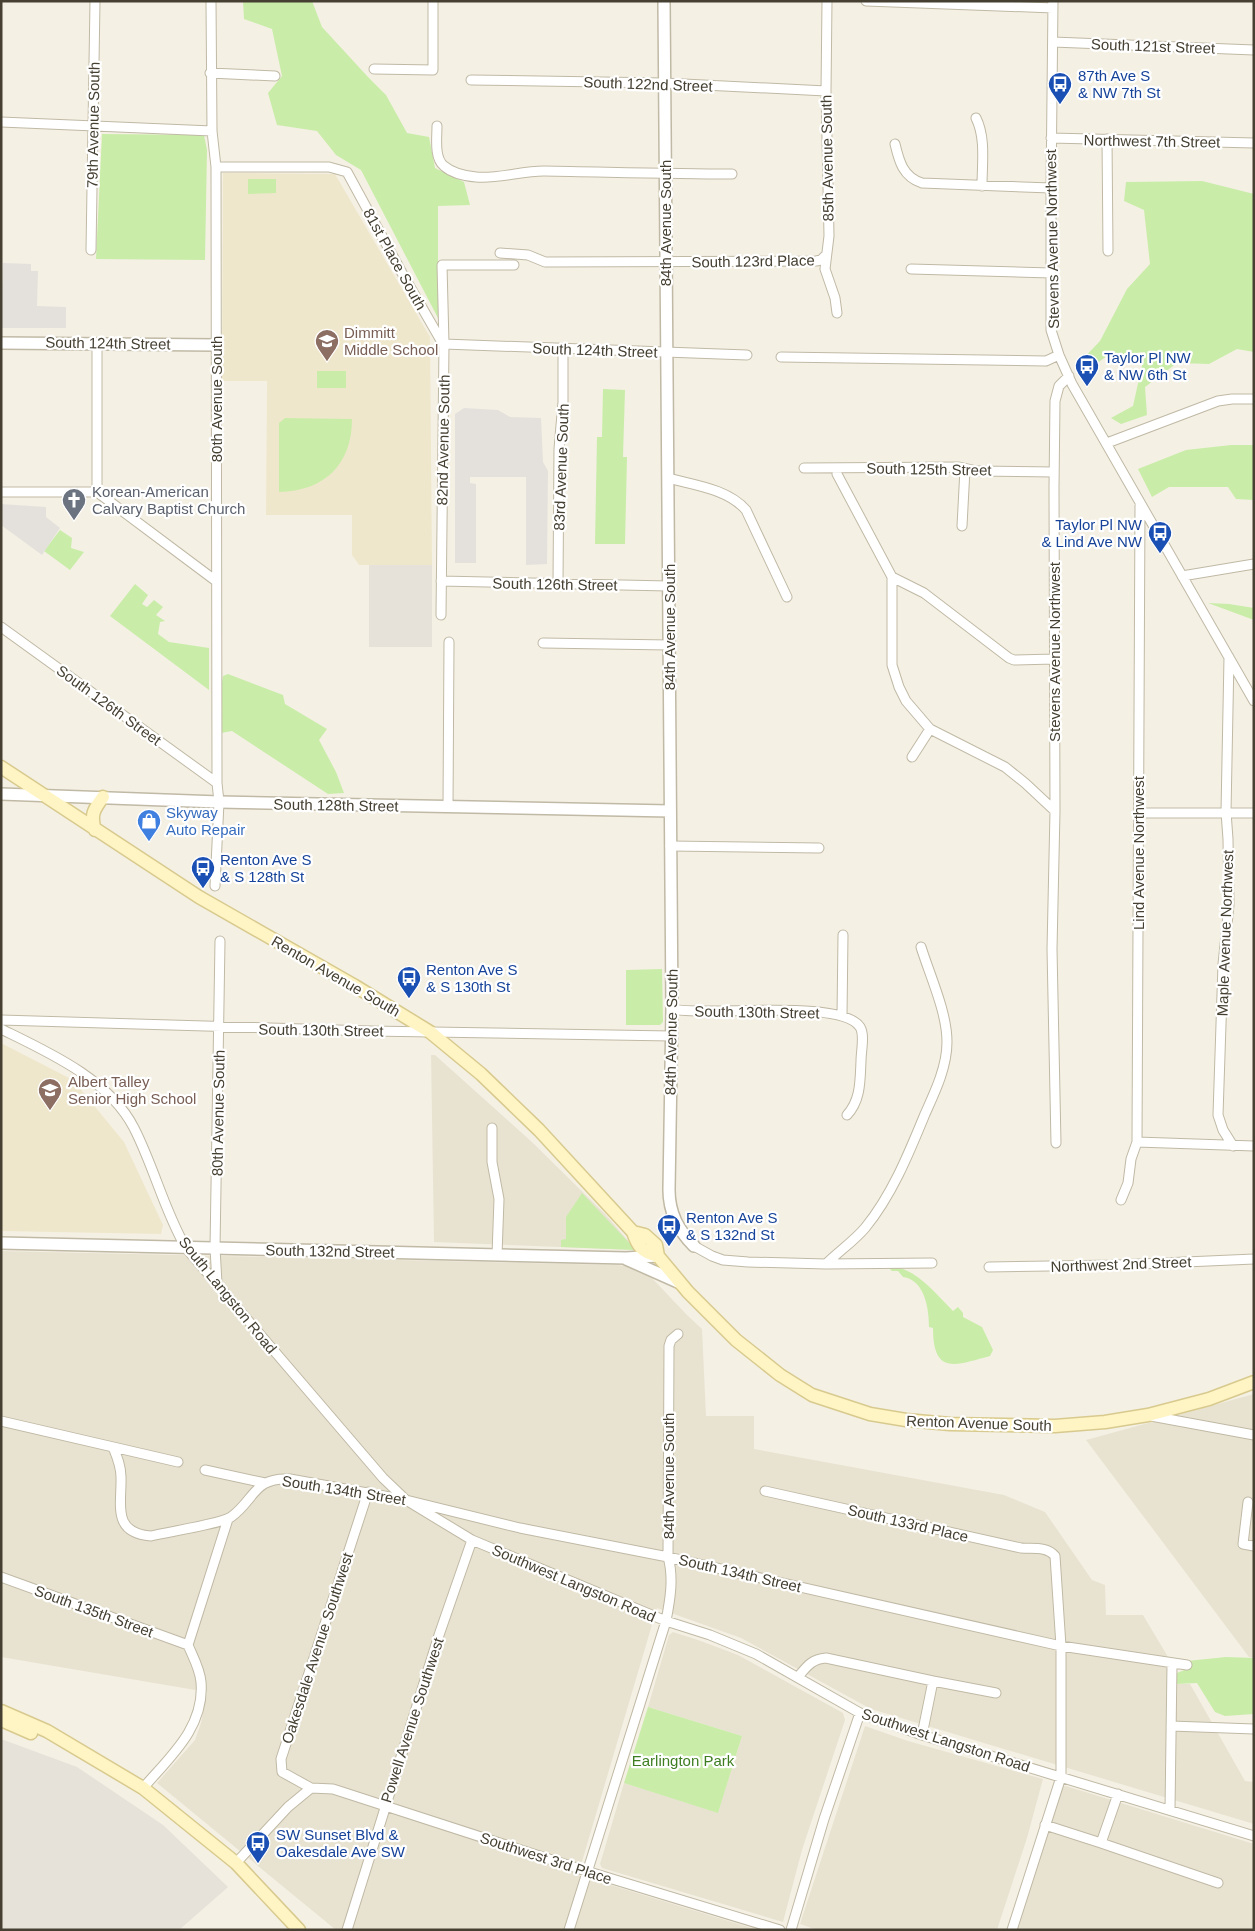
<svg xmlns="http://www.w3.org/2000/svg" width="1255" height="1931" viewBox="0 0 1255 1931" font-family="Helvetica,sans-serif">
  <rect width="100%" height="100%" fill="#f4f0e4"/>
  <path fill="#e8e3d1" d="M431 1055H435L533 1143 605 1214 636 1250 434 1242Z
    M1 1251 617 1265 634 1267 650 1276 687 1315 702 1329 706 1416H754V1449L1004 1495 1045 1512 1092 1580 1105 1585 1106 1615H1143L1177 1672 1176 1684H1190L1245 1781 1254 1782V1824L871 1709 741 1638 657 1608 578 1875 758 1930H336L157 1783 195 1740 201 1723 207 1692 1 1657Z
    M1254 1394V1658L1249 1657 1086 1440Z
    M673 1632 698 1640 738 1655 843 1713 845 1720 802 1850 783 1922 602 1868 600 1864 624 1783 718 1812 742 1736 648 1707 669 1635Z
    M865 1726 908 1741 1043 1779 1027 1838 997 1930H817L800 1924Z
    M1066 1786 1254 1844V1930H1017L1062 1787Z"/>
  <path fill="#e6e1d9" d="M369 565H432V647H369Z
    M1 1739 77 1767 163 1825 228 1887 179 1930H1Z"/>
  <path fill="#efe7cc" d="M223 173 335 174 430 337 432 565H359L352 555V515H266L267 381H222Z
    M1 1043 73 1080 124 1142 163 1225 161 1234 1 1231Z"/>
  <path fill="#c9eda8" d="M243 1H312L322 27 368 77 386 95 407 133 429 137 435 168 464 182 470 205 438 206V318L361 170 336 155 317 131 277 125 268 93 282 76 272 29 244 19Z
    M102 134 204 135 207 150 205 260 96 259Z
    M248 179H276V193L248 194Z
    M1202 181 1254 194V352L1237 349 1209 364 1177 363 1145 387 1147 415 1121 424 1111 418 1133 406 1145 352 1107 356 1082 374 1079 363 1100 341 1127 289 1150 264 1144 210 1124 201 1126 182Z
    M317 371H346V388H317Z
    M603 389 625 390 623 457H627L625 544H595L597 437H602Z
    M285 418 352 419C352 465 324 491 279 492V423Z
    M1231 445H1254V500L1236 499 1228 487H1169L1152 497 1138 469 1186 450Z
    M60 530 72 538 71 548 84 552 70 570 44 551Z
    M135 584 148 595 142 604 147 607 154 600 163 607 156 615 165 621 160 622 158 634 169 642 209 648V690L110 616Z
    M1208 603 1229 604 1254 608V620Z
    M228 674 283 695 285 704 327 729 319 740 336 772 344 793 328 794 232 731 221 733V687L223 676Z
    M662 969 663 1022 660 1025H626V970Z
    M582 1193 636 1250 561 1247V1240L566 1239V1217Z
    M887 1266C915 1266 935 1293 953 1311L958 1307 963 1313V1317L982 1327 993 1350 990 1356C956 1365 933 1376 933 1328L929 1327C929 1309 925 1280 903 1277L898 1271H892Z
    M1226 1657 1254 1658V1714L1225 1716 1215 1712 1197 1683 1176 1684 1177 1673 1187 1669V1661Z
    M648 1707 742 1736 718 1813 624 1783Z"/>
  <path fill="#e4e1dd" d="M3 263 31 264V271H38L37 306 66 307V328H1Z
    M464 408 498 410 510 417 541 418 543 462 548 471 547 564 526 565V477H470V483L476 484V563H455V414Z
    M1 504 46 507V517L60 528 42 555 1 525Z"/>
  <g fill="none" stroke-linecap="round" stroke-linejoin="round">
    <g stroke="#c0b9a5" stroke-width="11">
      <path id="minor" d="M211 1 212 131 216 167 217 783 219 802 215 886
        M827 1 826 91 829 236 825 269 835 298 837 313
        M866 1 1053 8
        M1053 1 1051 188V330L1059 355 1072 384 1254 701
        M1053 42 1254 50
        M374 69 433 70V1
        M210 73 275 76
        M471 80 664 83 826 91
        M976 118C986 138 982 164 982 186
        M1 122 212 131
        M437 126C437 138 434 158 444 166 452 173 465 176 476 177 499 179 521 171 544 171 607 172 669 174 732 174
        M1051 138 1254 143
        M1107 139 1108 251
        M895 144C899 161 903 177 922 183L1051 188
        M216 167H329L347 172 402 273 443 344
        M91 250 95 1
        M500 253 528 255 545 262 816 261 821 260 825 256
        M911 269 1051 273
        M444 344 747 355
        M781 357 1046 361 1059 355
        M1107 443 1218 401 1232 399H1254
        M804 468 959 467 977 471 1054 472
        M837 474 892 577V665L899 687 906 701 930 729 1005 767 1025 783 1055 811
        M668 478C694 485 728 489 746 510L787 597
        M1 492H97L216 581
        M97 492V343
        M962 526 965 469
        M1182 576 1254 564
        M892 577 924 593 1009 658 1014 660 1054 659
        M441 581 668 586
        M558 584 559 449 563 402V350
        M441 615 444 344 442 265H514
        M1 627 217 783
        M543 643 669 645
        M1229 657 1226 812 1228 839 1229 905 1223 964 1218 1115 1223 1130 1233 1146
        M912 757 930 729
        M448 807 449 642
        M1138 813H1254
        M670 846 819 848
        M672 1009C707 1017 841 998 860 1027 865 1035 861 1051 861 1061 860 1080 861 1100 847 1115
        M842 1016 843 935
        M1 1020 370 1031 671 1036
        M1 1029C48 1052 109 1079 134 1128 154 1167 164 1210 186 1248L383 1478 406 1500 472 1540 666 1621 710 1635 756 1654 860 1713 922 1735 1254 1836
        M492 1128V1162L499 1199 497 1255
        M1137 1142 1254 1146
        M1056 1143 1052 949 1055 811 1054 488 1055 401 1059 386 1069 376
        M1121 1200 1128 1183 1131 1159 1137 1142 1140 505
        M694 1246 712 1256 723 1260 748 1262 826 1264 932 1263
        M826 1264C838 1252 854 1241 865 1228 892 1195 909 1153 925 1114 935 1092 947 1067 947 1042 947 1012 930 976 921 947
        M989 1267 1117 1265 1254 1259
        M217 1283 215 1248 220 941
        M1151 1416 1254 1435
        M1 1421 178 1462
        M113 1447C117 1457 121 1466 121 1477 122 1503 111 1533 151 1536 166 1532 221 1524 231 1517 255 1500 253 1477 290 1479L406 1500 520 1528 668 1557 1061 1646 1187 1665
        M205 1470 265 1483
        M765 1491 1021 1548C1033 1549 1047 1546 1055 1556L1061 1646V1777L1012 1930
        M368 1492 281 1759 282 1772 311 1788 333 1789 586 1871 780 1930
        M1248 1502 1243 1544 1254 1546
        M1 1577 188 1645
        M798 1677C807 1666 812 1659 826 1658L933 1681 996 1693
        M1171 1726 1254 1729
        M922 1735 933 1681
        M143 1788C170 1757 205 1727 201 1682 200 1669 193 1657 188 1645L228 1519
        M1118 1794 1101 1843 1218 1883
        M1170 1810 1172 1664
        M1045 1825 1101 1843
        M236 1863 288 1807 311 1788
        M347 1930 439 1635 472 1540
        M569 1930 666 1621C670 1600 674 1578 668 1557L669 1346 671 1340 678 1334
        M791 1930 824 1819 860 1713"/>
    </g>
    <g stroke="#c0b9a5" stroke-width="14">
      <path id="tertiary" d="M664 1 672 1009 669 1190C669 1213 678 1230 694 1246
        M1 343 216 345
        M1 794 219 802 670 811
        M1 1243 626 1258 657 1256
        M626 1259 680 1283"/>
    </g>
    <g stroke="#d8ca8e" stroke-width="15">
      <path id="secondary" d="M1 767 199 897 355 986 430 1032 481 1074 539 1130 633 1232C638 1247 642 1252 658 1256
        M95 830C90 815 94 809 103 797
        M633 1232 645 1235 656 1245 658 1256 688 1292 736 1340 780 1375 812 1395 870 1414 906 1420 950 1424 1055 1426 1105 1422 1148 1415 1209 1399 1254 1382
        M1 1711 47 1731 143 1788 236 1863 299 1930
        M1 1720 31 1733"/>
    </g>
    <use href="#minor" stroke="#fff" stroke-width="9"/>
    <use href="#tertiary" stroke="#fff" stroke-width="11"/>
    <use href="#secondary" stroke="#fff4c3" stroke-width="12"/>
  </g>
  <defs>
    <g id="bus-pin" transform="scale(1.25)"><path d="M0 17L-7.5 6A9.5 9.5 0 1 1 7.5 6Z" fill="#1a4fb4" stroke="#fff"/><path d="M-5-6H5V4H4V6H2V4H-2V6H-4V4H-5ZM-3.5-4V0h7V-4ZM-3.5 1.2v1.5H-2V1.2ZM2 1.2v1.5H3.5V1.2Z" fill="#fff"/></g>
    <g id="school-pin" transform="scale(1.25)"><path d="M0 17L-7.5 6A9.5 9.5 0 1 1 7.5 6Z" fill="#8d6e63" stroke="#fff"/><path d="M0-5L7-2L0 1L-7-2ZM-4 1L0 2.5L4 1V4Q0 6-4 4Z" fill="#fff"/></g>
    <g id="church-pin" transform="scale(1.25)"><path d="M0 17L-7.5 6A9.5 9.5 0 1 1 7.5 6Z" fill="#6b7280" stroke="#fff"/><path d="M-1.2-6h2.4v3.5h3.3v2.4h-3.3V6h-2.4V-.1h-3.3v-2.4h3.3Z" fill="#fff"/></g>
    <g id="shop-pin" transform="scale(1.25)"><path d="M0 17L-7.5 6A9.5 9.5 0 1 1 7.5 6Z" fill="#3f7fe0" stroke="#fff"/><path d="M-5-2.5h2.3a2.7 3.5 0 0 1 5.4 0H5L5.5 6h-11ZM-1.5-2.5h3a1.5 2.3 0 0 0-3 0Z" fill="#fff"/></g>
  </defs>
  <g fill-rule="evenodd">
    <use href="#bus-pin" x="1060" y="84"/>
    <use href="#school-pin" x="327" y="341"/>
    <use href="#bus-pin" x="1087" y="366"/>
    <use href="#church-pin" x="74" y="500"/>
    <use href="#bus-pin" x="1160" y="533"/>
    <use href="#shop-pin" x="149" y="821"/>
    <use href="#bus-pin" x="203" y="868"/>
    <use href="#bus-pin" x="409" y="978"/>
    <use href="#school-pin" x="50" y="1090"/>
    <use href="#bus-pin" x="669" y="1226"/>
    <use href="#bus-pin" x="258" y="1843"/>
  </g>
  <g text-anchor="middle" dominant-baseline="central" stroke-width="4.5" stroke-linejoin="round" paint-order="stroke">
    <g font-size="15" fill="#464033" stroke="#fff">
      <text transform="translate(1153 46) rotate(2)">South 121st Street</text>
      <text transform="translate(648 84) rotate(2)">South 122nd Street</text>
      <text transform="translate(93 125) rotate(-89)">79th Avenue South</text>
      <text transform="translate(1152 141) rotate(1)">Northwest 7th Street</text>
      <text transform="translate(827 158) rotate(-91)">85th Avenue South</text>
      <text transform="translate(665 223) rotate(-90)">84th Avenue South</text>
      <text transform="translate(1052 239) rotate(-91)">Stevens Avenue Northwest</text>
      <text transform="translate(395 259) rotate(61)">81st Place South</text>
      <text transform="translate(753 261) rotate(-1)">South 123rd Place</text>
      <text transform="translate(108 343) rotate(1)">South 124th Street</text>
      <text transform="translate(595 350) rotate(2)">South 124th Street</text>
      <text transform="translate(216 399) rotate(-90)">80th Avenue South</text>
      <text transform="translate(443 440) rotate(-89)">82nd Avenue South</text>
      <text transform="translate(561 467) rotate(-88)">83rd Avenue South</text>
      <text transform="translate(929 469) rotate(1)">South 125th Street</text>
      <text transform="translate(555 584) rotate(1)">South 126th Street</text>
      <text transform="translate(669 627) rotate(-90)">84th Avenue South</text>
      <text transform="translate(1054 652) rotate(-90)">Stevens Avenue Northwest</text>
      <text transform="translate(109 705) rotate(36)">South 126th Street</text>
      <text transform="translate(336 805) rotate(1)">South 128th Street</text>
      <text transform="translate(1138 853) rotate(-90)">Lind Avenue Northwest</text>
      <text transform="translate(1225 933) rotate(-88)">Maple Avenue Northwest</text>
      <text transform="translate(336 976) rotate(30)">Renton Avenue South</text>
      <text transform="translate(757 1012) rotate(1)">South 130th Street</text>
      <text transform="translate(321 1030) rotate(1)">South 130th Street</text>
      <text transform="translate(671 1032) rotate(-89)">84th Avenue South</text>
      <text transform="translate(218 1113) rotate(-89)">80th Avenue South</text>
      <text transform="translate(330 1251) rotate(1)">South 132nd Street</text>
      <text transform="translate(1121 1264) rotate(-2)">Northwest 2nd Street</text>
      <text transform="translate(228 1295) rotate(51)">South Langston Road</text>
      <text transform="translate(979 1423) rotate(2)">Renton Avenue South</text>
      <text transform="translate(668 1476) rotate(-90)">84th Avenue South</text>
      <text transform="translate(344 1490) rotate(9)">South 134th Street</text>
      <text transform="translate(908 1523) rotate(13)">South 133rd Place</text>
      <text transform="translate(740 1573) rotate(13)">South 134th Street</text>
      <text transform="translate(574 1583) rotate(23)">Southwest Langston Road</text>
      <text transform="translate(94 1611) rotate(20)">South 135th Street</text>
      <text transform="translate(317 1648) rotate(-72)">Oakesdale Avenue Southwest</text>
      <text transform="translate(412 1720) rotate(-72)">Powell Avenue Southwest</text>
      <text transform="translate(946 1740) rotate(18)">Southwest Langston Road</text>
      <text transform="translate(546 1858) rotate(18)">Southwest 3rd Place</text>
    </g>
    <g font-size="15" fill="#164399" stroke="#fff" text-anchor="start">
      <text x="1078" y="75">87th Ave S<tspan x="1078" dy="17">&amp; NW 7th St</tspan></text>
      <text x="1104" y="357">Taylor Pl NW<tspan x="1104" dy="17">&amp; NW 6th St</tspan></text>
      <text x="1142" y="524" text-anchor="end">Taylor Pl NW<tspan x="1142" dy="17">&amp; Lind Ave NW</tspan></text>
      <text x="220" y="859">Renton Ave S<tspan x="220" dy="17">&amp; S 128th St</tspan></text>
      <text x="426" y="969">Renton Ave S<tspan x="426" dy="17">&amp; S 130th St</tspan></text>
      <text x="686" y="1217">Renton Ave S<tspan x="686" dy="17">&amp; S 132nd St</tspan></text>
      <text x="276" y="1834">SW Sunset Blvd &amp;<tspan x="276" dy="17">Oakesdale Ave SW</tspan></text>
    </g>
    <g font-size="15" fill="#785e54" stroke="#fff" text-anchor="start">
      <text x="344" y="332">Dimmitt<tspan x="344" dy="17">Middle School</tspan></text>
      <text x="68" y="1081">Albert Talley<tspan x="68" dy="17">Senior High School</tspan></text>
    </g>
    <g font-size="15" fill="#5b616d" stroke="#fff" text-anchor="start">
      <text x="92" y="491">Korean-American<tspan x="92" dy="17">Calvary Baptist Church</tspan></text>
    </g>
    <g font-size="15" fill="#366cbe" stroke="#fff" text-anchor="start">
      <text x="166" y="812">Skyway<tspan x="166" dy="17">Auto Repair</tspan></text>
    </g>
    <g font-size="15" fill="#3e7e21" stroke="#fff">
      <text x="683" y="1760">Earlington Park</text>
    </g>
  </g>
  <rect width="1255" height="1931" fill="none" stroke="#464033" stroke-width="5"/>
</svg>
